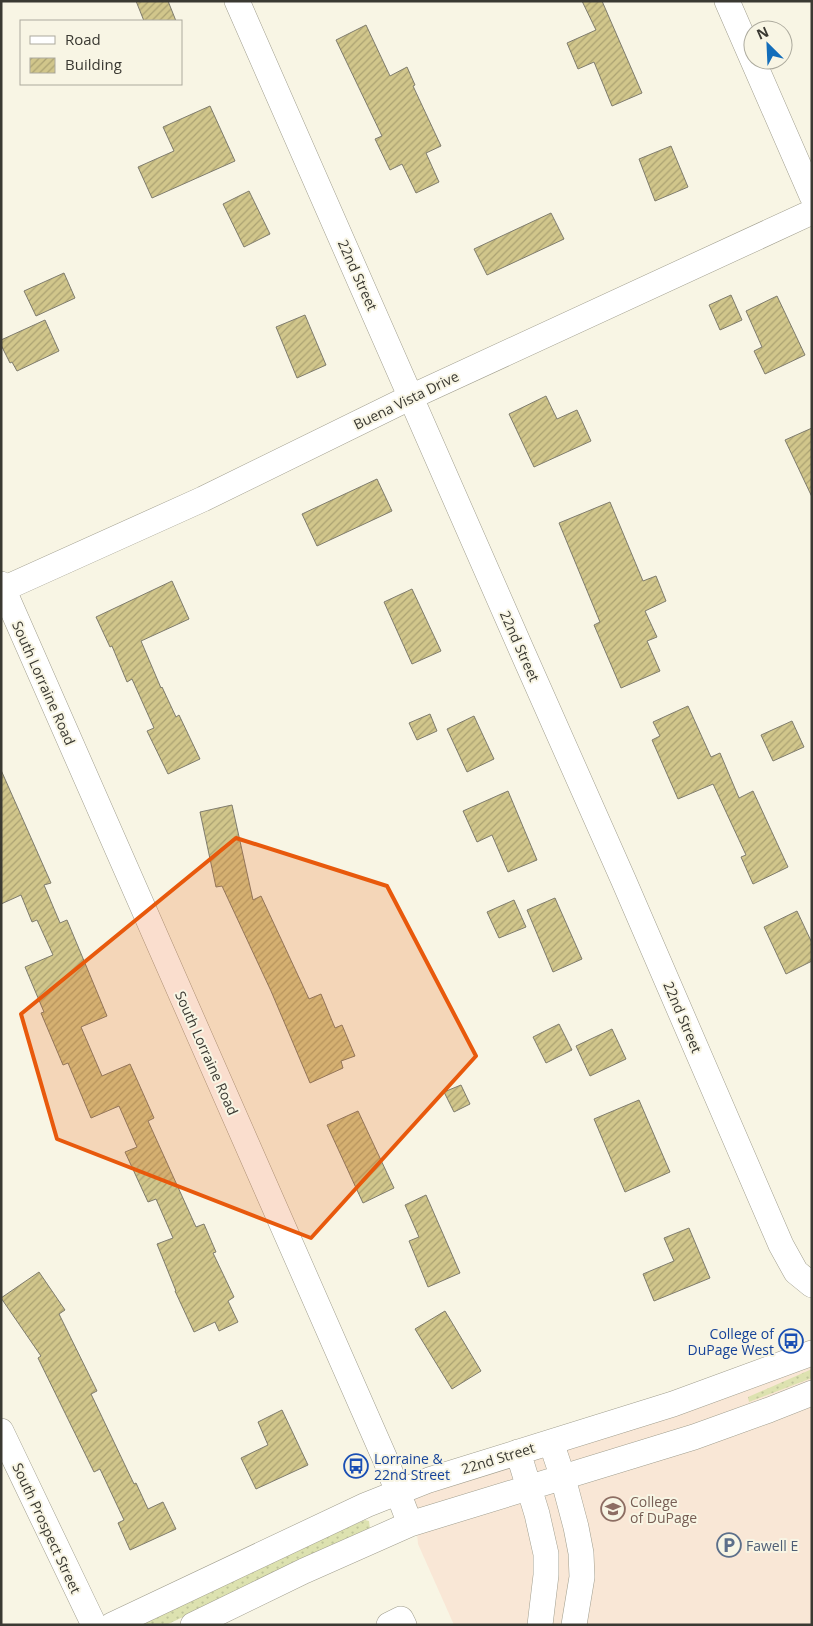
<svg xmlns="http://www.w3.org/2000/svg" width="813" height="1626" viewBox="0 0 813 1626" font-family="'Open Sans',sans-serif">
  <defs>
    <pattern id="grass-dots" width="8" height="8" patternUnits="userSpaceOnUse" patternTransform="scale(1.25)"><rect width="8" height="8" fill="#dde2b0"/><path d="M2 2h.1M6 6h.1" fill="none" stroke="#bec398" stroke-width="1.8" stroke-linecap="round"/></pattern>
    <pattern id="building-hatch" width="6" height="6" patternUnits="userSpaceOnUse" patternTransform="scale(1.25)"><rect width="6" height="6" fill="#d1c68b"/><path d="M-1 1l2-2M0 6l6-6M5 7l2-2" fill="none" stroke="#aba272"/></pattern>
  </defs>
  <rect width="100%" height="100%" fill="#f8f5e4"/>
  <path fill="#f9e7d6" d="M812 1339V1625H454L418 1544 412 1475 684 1387Z"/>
  <path fill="url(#grass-dots)" d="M812 1369V1378L749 1402 748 1397Z
    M365 1520 369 1521 370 1529 166 1625H137L294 1550Z"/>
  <path fill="url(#building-hatch)" stroke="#7f7c6d" d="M136 1H168L176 21H144Z
    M582 1H602L642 93 612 106 594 62 578 69 567 43 596 30Z
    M366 25 390 76 407 67 415 85 413 86 441 146 426 153 439 182 416 193 402 164 390 170 375 139 382 136 336 40Z
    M210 106 235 161 152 198 138 167 174 151 163 127Z
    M671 146 688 187 655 201 639 159Z
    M249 191 270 234 244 247 223 204Z
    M551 213 564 239 487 275 474 249Z
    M64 273 75 298 36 316 24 291Z
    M731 295 742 320 720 330 709 305Z
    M777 296 805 355 765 374 754 351 762 347 746 311Z
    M305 315 326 365 297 378 276 327Z
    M45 320 59 351 17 371 12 362 10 363 1 345V340Z
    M546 396 557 419 577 410 591 441 534 467 509 414Z
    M812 428V497L785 440Z
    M377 479 392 511 317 546 302 514Z
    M610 502 643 581 656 576 666 601 645 611 657 637 647 641 660 671 621 688 594 625 600 622 559 523Z
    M172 581 189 619 141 641 161 688 162 687 176 717 179 715 200 759 168 774 147 731 154 728 132 679 127 682 112 646 110 647 96 617Z
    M412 589 441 651 412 664 384 602Z
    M688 706 711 757 720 753 739 798 753 791 788 867 753 884 741 857 746 855 713 784 678 799 652 740 660 736 653 722Z
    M430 714 437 731 417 740 409 723Z
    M474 716 494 759 467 772 447 729Z
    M792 721 804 747 773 761 761 735Z
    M1 770 51 883 44 885 60 923 67 920 107 1016 81 1027 102 1076 130 1064 154 1118 148 1121 196 1227 204 1224 216 1252 213 1253 234 1297 228 1301 238 1322 219 1331 215 1322 194 1332 175 1291H176L157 1244 173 1238 156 1199 148 1202 125 1152 137 1147 119 1106 91 1118 68 1063 63 1065 41 1013 44 1012 25 967 53 955 37 920 32 922 21 895 1 904Z
    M508 791 537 860 508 872 492 835 477 842 463 811Z
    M232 805 253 900 261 896 309 999 321 994 335 1028 342 1025 355 1056 341 1061 343 1068 310 1083 271 991 222 886 216 887 200 812Z
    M555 898 582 959 553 972 527 910Z
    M514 900 526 927 499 938 487 912Z
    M797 911 812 943V961L786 974 764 927Z
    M559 1024 572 1050 546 1063 533 1037Z
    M612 1029 626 1059 590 1076 576 1046Z
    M461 1085 470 1104 454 1112 444 1092Z
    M639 1100 670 1172 625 1192 594 1119Z
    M358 1111 394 1188 363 1203 327 1125Z
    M426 1195 460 1273 428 1287 409 1241 419 1237 405 1205Z
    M689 1228 710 1278 654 1301 643 1274 674 1261 664 1238Z
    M39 1272 65 1310 59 1314 97 1391 91 1394 134 1484 136 1483 148 1509 163 1502 176 1529 130 1550 118 1523 124 1520 100 1469 94 1472 38 1358 41 1356 1 1298Z
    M445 1311 481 1371 452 1389 415 1329Z
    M282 1410 308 1465 256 1489 241 1458 268 1445 258 1422Z"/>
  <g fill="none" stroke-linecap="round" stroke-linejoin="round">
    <g stroke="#a09e8e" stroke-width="26">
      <path id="minor" d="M237 1 522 651 623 879 781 1245 796 1272 812 1285
        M727 1 812 196
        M1 584 386 1461 410 1524
        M1 590 203 499 411 397 812 212
        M1 1431 94 1625
        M551 1442 563 1478 576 1527 581 1553 582 1577 574 1625
        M518 1452 537 1514 546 1554V1575L540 1625
        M112 1625 366 1505 429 1480 673 1404 812 1353
        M193 1625 304 1571 410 1524 694 1437 769 1410 812 1393
        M389 1625 401 1619 404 1625"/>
    </g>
    <use href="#minor" stroke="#fff" stroke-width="25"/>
  </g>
  <path fill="#e8590c" fill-opacity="0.2" stroke="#e8590c" stroke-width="4" stroke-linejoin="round" d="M236 838 387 886 476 1056 311 1238 57 1139 21 1014Z"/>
  <defs>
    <g id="bus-ring" transform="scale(1.25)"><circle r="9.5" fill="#f8f5e4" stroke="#1a4fb4" stroke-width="1.5"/><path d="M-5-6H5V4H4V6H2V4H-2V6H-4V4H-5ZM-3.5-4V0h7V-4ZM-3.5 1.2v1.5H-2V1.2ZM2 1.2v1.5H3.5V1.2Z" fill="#1a4fb4"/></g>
    <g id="university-ring" transform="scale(1.25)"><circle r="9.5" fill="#f8f5e4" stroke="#8d6e63" stroke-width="1.5"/><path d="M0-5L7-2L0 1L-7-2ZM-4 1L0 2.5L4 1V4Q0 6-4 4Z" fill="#8d6e63"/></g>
    <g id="parking-ring" transform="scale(1.25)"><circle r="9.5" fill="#f8f5e4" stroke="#5c6f8a" stroke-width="1.5"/><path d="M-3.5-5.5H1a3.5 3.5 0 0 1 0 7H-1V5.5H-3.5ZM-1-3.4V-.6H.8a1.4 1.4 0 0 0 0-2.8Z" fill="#5c6f8a"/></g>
  </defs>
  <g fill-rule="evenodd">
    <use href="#bus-ring" x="791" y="1341"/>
    <use href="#bus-ring" x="356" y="1466"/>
    <use href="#university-ring" x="613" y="1509"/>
    <use href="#parking-ring" x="729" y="1545"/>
  </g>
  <g text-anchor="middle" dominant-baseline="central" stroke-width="4" stroke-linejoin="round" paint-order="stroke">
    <g font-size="14" fill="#3a3932" stroke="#f8f5e4">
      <text transform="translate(358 275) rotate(66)">22nd Street</text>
      <text transform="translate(406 400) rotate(-26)">Buena Vista Drive</text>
      <text transform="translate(520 646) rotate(66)">22nd Street</text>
      <text transform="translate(44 683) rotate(66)">South Lorraine Road</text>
      <text transform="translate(683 1017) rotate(67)">22nd Street</text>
      <text transform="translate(207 1053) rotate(66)">South Lorraine Road</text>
      <text transform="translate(498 1458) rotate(-17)">22nd Street</text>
      <text transform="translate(47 1528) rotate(65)">South Prospect Street</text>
    </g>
    <g font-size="14" fill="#164399" stroke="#f8f5e4" text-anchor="end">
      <text x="774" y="1333">College of<tspan x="774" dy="16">DuPage West</tspan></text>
      <text x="374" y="1458" text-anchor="start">Lorraine &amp;<tspan x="374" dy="16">22nd Street</tspan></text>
    </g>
    <g font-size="14" fill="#785e54" stroke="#f8f5e4" text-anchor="start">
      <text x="630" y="1501">College<tspan x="630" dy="16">of DuPage</tspan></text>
    </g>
    <g font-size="14" fill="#4e5e75" stroke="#f8f5e4" text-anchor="start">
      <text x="746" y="1545">Fawell E</text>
    </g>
  </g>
  <rect width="813" height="1626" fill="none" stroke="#3a3932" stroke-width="5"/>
  <rect x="20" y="20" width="162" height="65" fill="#f8f5e4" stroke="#acaa9d"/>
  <rect x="30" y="36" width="25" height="8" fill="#ffffff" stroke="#acaa9d"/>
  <text x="65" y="45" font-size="15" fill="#3a3932">Road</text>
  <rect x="30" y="58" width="25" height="15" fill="url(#building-hatch)" stroke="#acaa9d"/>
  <text x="65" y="70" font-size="15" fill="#3a3932">Building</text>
  <g transform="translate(768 45) rotate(336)"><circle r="24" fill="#f8f5e4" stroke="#acaa9d"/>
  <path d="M0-4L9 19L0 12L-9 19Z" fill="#136dba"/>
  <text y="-8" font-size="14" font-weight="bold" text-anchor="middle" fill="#3a3932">N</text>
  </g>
</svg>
